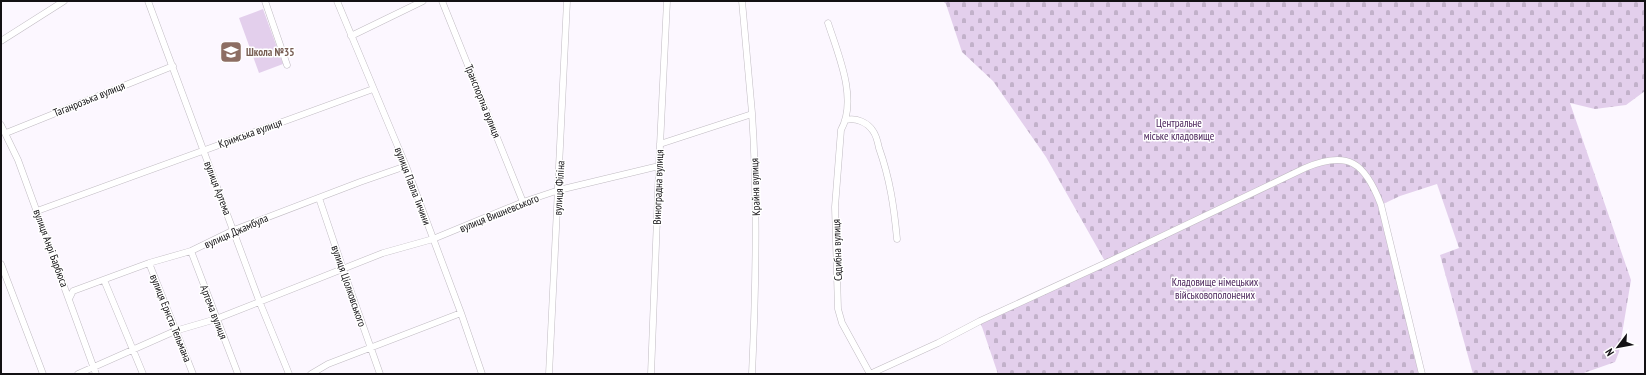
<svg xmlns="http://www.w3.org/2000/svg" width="1646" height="375" viewBox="0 0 1646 375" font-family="'PT Sans Narrow',sans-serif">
  <defs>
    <pattern id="cemetery-stones" width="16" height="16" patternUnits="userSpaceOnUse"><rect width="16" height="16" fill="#e3cfec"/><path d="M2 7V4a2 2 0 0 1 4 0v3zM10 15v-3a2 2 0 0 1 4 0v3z" fill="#c2b1ca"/></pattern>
  </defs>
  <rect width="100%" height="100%" fill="#fcf7ff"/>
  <path fill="url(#cemetery-stones)" d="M943 1H1645V91L1626 105 1595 109 1570 103 1631 280 1619 352 1615 362 1581 374H1473L1440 255 1459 248 1437 184 1400 196 1381 205 1422 374H998L980 321 1106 263 1046 157 993 81 962 52 946 4Z"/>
  <path fill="#e3cfec" d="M263 9 283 64 259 73 239 18Z"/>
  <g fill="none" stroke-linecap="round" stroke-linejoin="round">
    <g stroke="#c0bbc2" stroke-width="7">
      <path id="street" d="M148 1 260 303 289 374
        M265 1 287 65
        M337 1 406 166 461 313 482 374
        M442 1 523 202
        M742 1C745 38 749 76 752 113 758 200 756 287 752 374
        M828 23C838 54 858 99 841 130L835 207 838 309 842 323 870 374
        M351 36 423 1
        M1 41 64 1
        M846 120C856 117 868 123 873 131 876 135 878 143 879 148 890 179 894 207 897 239
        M1 125 18 160 96 374
        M6 133 173 66
        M660 144 752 114
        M319 198 343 269 380 374
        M37 211 373 89
        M191 251 238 374
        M149 263 193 374
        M1 264 43 374
        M104 280 143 374
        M69 299 73 291 149 263 191 251 234 230 360 182 406 166
        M78 374 175 331 216 319 383 253 433 239 523 202 559 190 659 166
        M311 374 328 364 461 313
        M549 374 567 1
        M651 374 659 166 667 1
        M870 374 938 343 980 321 1106 263 1305 168C1348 150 1365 162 1381 205L1422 374"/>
    </g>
    <use href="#street" stroke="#fff" stroke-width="6"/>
  </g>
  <defs>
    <g id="school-square" transform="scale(1.15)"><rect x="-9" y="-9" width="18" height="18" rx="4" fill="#8d6e63" stroke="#fff"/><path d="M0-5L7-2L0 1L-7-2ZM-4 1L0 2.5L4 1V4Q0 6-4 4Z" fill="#fff"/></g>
  </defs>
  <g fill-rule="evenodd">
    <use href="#school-square" x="231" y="52"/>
  </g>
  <g text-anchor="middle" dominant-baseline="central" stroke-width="3" stroke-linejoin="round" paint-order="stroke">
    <g font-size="11" font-weight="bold" fill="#785e54" stroke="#fff" text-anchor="start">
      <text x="246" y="52">Школа №35</text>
    </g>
    <g font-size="11" fill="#131114" stroke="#fff">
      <text transform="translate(89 99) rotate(-22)">Таганрозька вулиця</text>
      <text transform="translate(483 101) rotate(68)">Транспортна вулиця</text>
      <text transform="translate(250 133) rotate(-20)">Кримська вулиця</text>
      <text transform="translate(413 186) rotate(69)">вулиця Павла Тичини</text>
      <text transform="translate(658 187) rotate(-88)">Виноградна вулиця</text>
      <text transform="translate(755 187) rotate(-92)">Крайня вулиця</text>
      <text transform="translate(218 188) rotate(69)">вулиця Артема</text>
      <text transform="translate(559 188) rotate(-87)">вулиця Філіна</text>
      <text transform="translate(499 213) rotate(-22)">вулиця Вишневського</text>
      <text transform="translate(236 231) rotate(-24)">вулиця Джамбула</text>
      <text transform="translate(51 248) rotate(70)">вулиця Анрі Барбюса</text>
      <text transform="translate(837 250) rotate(-92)">Сядибна вулиця</text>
      <text transform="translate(349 286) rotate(71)">вулиця Ціолковського</text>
      <text transform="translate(214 312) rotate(69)">Артема вулиця</text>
      <text transform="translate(171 318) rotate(68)">вулиця Ернста Тельмана</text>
    </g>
    <g font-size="11" fill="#4a235a" stroke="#fff">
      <text x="1179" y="123">Центральне<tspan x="1179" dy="13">міське кладовище</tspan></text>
      <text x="1215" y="282">Кладовище німецьких<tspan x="1215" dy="13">військовополонених</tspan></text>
    </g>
  </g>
  <rect width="1646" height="375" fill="none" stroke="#131114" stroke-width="4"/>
  <g transform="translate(1618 347) rotate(238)" stroke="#ffffff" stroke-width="3" paint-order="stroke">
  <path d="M0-3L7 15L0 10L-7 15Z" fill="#131114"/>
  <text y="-6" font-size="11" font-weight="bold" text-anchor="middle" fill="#131114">N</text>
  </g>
</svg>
